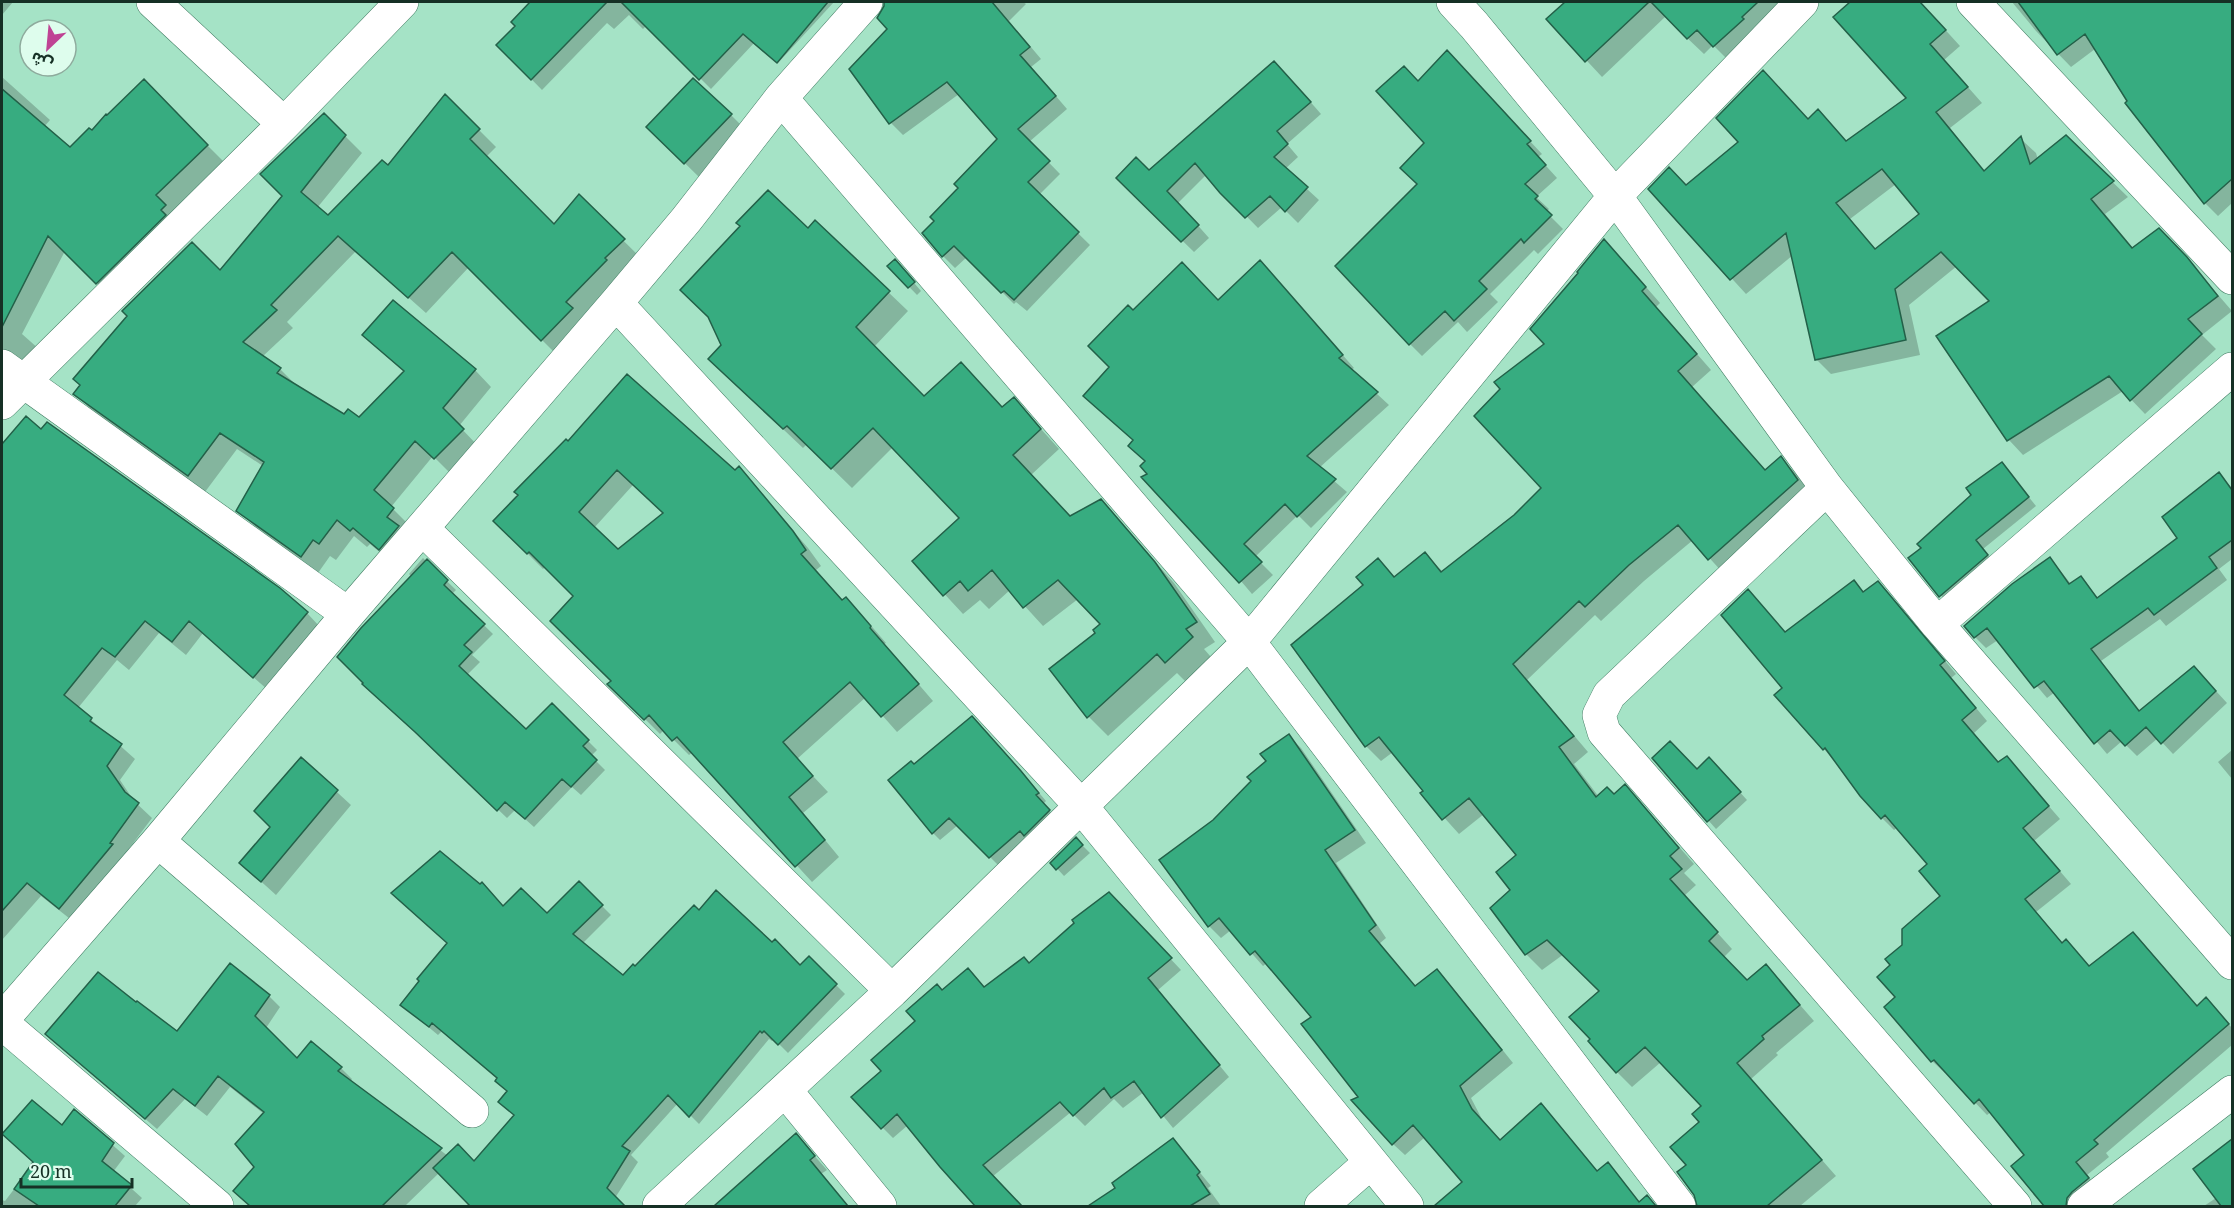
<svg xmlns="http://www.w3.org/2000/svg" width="2234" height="1208" viewBox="0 0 2234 1208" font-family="'Noto Serif','Noto Sans Arabic',serif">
  <rect width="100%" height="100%" fill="#a5e3c6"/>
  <path fill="#0003" fill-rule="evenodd" d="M2 2H13L2 15Z
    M533 2H834L778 63 754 43 711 89 647 25 643 29 629 15 614 29 607 23 542 90 498 45 517 26 513 22Z
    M890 2H1023L1026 4 1009 21 1041 59 1031 67 1067 109 1029 142 1060 174 1039 195 1090 245 1027 311 1016 302 1014 304 967 257 955 268 943 256 936 221 999 139 959 94 903 135 891 123 850 69 889 29 886 6Z
    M1568 2H1785L1730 62 1713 45 1704 54 1665 17 1602 77 1548 19Z
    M1852 2H1920L1960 46 1944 60 1982 103 1950 128 1985 171 2021 139 2036 153 2038 160 2066 137 2128 197 2105 214 2133 248 2174 244 2232 311 2202 335 2216 349 2145 414 2123 391 2023 455 2009 440 1938 337 1991 301 1957 266 1909 305 1920 355 1831 374 1816 359 1793 255 1746 294 1650 189 1687 187 1808 120 1847 143 1909 98 1835 17ZM1896 184 1921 214 1876 250 1850 219Z
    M2012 2H2172L2170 3 2177 12 2194 2H2232V203L2218 216 2205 203 2127 103 2129 101 2095 49 2071 67 2036 31Z
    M1459 65 1542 154 1538 157 1557 178 1536 197 1549 209 1546 212 1563 229 1538 254 1534 250 1490 294 1498 302 1467 332 1458 322 1422 356 1410 344 1419 184 1426 143 1419 83Z
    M1286 74 1321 114 1287 144 1298 157 1285 169 1319 200 1298 223 1282 207 1258 228 1206 175 1178 203 1209 238 1194 252 1118 178 1149 172Z
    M2 77 50 120 44 127 70 149 92 133 144 82 224 162 113 299 65 251 22 334 48 357 2 362Z
    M445 96 496 147 486 157 554 226 579 197 640 257 559 357 469 267 426 313 356 251 287 322 293 328 262 357 280 369 297 386 344 416 359 419 405 373 364 335 475 370 491 387 459 426 479 447 452 475 433 456 391 507 410 526 396 566 370 544 367 547 354 536 336 560 330 556 318 573 255 527 238 510 263 466 237 449 205 492 91 410 75 393 220 272 345 136 362 153 317 208 328 218 388 168Z
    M731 115 746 130 700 178 648 127Z
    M815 222 908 311 874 347 924 398 1003 408 1014 399 1059 449 1031 475 1071 517 1101 501 1174 583 1215 642 1204 649 1211 657 1185 681 1177 673 1108 736 1089 717 1051 669 1097 633 1102 624 1078 599 1043 626 1010 590 989 609 980 600 963 614 914 561 961 519 893 447 852 488 807 444 803 448 729 378 722 345Z
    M1619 256 1660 303 1656 307 1711 370 1692 387 1766 471 1781 458 1796 474 1813 496 1724 574 1693 540 1644 581 1601 621 1595 615 1527 680 1588 752 1574 764 1599 797 1614 796 1640 802 1694 864 1684 873 1696 885 1684 896 1732 949 1724 957 1747 981 1766 966 1814 1021 1776 1053 1778 1055 1751 1079 1836 1176 1800 1206H1724L1672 1147 1701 1122 1704 1107 1661 1062 1632 1087 1617 1072 1601 991 1564 954 1542 970 1526 954 1492 908 1512 890 1518 856 1484 814 1459 834 1422 793 1425 791 1393 752 1381 761 1366 746 1365 585 1378 560 1395 578 1425 554 1443 572 1515 516 1543 488 1546 344Z
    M889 266 902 269 921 291 917 295Z
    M1272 274 1354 368 1351 370 1389 405 1319 468 1347 492 1311 528 1298 515 1255 557 1273 575 1252 594 1150 474 1147 462 1135 441 1111 367 1133 312 1218 301Z
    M26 418 41 431 307 613 320 627 268 690 203 633 186 655 159 633 129 670 117 660 78 708 135 759 120 780 134 801 152 818 74 922 41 896 2 940V735L5 730 2 726V446Z
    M566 441 735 472 739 468 808 548 821 566 816 570 843 601 846 599 861 614 886 643 884 644 933 701 897 732 866 697 797 759 828 792 803 813 839 857 812 882 693 752 689 755 664 730 660 734 610 684 613 681 575 596 546 566 543 569 495 521ZM633 485 664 513 618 551 594 528Z
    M2002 464 2036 506 1983 549 1995 564 1948 604 1910 558 1924 548Z
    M2219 474 2232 488V559L2219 569 2227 580 2166 626 2160 619 2101 661 2141 712 2205 679 2227 703 2173 754 2158 738 2137 756 2122 741 2107 754 2055 692 2047 698 1998 640 1986 648 1975 637 2050 558 2071 584 2081 578 2099 599 2179 538Z
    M423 558 456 590 452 594 493 634 472 655 480 662 467 675 526 731 552 705 597 750 591 756 605 770 581 795 572 787 534 827 515 810 507 818 426 741 412 577 409 574Z
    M1854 582 1865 593 1878 583 1890 595 1956 674 1951 678 1987 721 1974 733 1999 763 2007 758 2060 819 2034 841 2071 884 2036 912 2063 944 2090 968 2198 1007 2218 1012 2232 1028V1045L2106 1153 2109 1157 2087 1175 2100 1192 2083 1206H2046L2013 1166 2026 1155 1991 1112 1987 1115 1946 1072 1945 1073 1932 1061 1897 997 1893 965 1903 946 1942 896 1929 864 1898 827 1894 830 1882 818 1824 749 1784 689 1785 634Z
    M1289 736 1301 748 1366 843 1336 863 1386 938 1379 944 1416 987 1437 971 1449 983 1513 1063 1471 1098 1484 1123 1500 1142 1541 1105 1598 1172 1608 1164 1643 1206H1439L1464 1182 1425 1137 1405 1155 1393 1144 1360 1097 1313 1017 1267 963 1263 966 1231 930 1221 938 1209 926 1161 861 1214 821 1253 782Z
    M2232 750V779L2218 762Z
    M301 759 351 805 276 895 255 876 272 827Z
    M1654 759 1697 771 1717 767 1747 800 1716 829Z
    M914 766 1029 781 1046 801 1043 804 1057 819 998 865 958 825 940 840 933 833Z
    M1076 839 1090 853 1064 876 1052 863Z
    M579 883 611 915 582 944 623 977 699 912 772 944 800 967 809 958 845 994 788 1053 774 1039 772 1041 769 1039 699 1124 678 1103 631 1155 638 1162 615 1198 624 1206H473L440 1172 405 1206H251L235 1191 256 1167 264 1114 230 1087 207 1116 185 1099 157 1129 47 1034 136 1005 178 1033 269 996 280 1007 266 1028 297 1060 341 1068 352 1079 350 1082 448 1156 474 1163 515 1116 500 1102 509 1092 499 1079 442 1031 438 1035 402 1005 504 908 547 915Z
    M1120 905 1181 970 1158 990 1229 1077 1173 1128 1144 1092 1123 1108 1114 1099 1085 1126 1071 1112 992 1177 1021 1206H978L908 1125 893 1138 882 1127 883 1071 918 1021 943 992 985 988 1030 965Z
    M74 1111 125 1156 113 1172 142 1198 135 1206H2V1200L5 1201Z
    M796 1135 827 1170 821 1174 848 1206H756L740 1186Z
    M1173 1140 1211 1186 1208 1188 1221 1206H1105L1100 1200 1117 1188Z
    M2232 1140V1206H2204L2216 1198 2195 1169Z"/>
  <path fill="#37ac80" stroke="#236048" stroke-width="1.5" fill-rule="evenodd" d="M530 2H607L531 80 496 45 515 26 511 22Z
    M621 2H828L777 63 743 34 699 80Z
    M884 2H992L1030 47 1020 55 1056 96 1018 129 1050 161 1028 182 1079 232 1014 300 1004 291 1001 293 954 246 942 257 922 233 934 221 930 217 958 188 954 184 997 139 947 82 889 124 849 69 887 29 877 18 884 6Z
    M1565 2H1649L1585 62 1546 19Z
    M1651 2H1758L1742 17 1744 19 1713 47 1697 30 1687 39Z
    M1850 2H1920L1946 30 1930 44 1968 87 1936 112 1984 171 2021 136 2030 164 2066 135 2114 181 2091 199 2132 248 2159 228 2187 257 2218 296 2188 319 2202 334 2130 401 2109 376 2007 441 1936 336 1989 301 1941 252 1895 289 1906 340 1815 360 1786 233 1730 280 1648 189 1669 167 1686 185 1738 142 1716 118 1763 70 1808 119 1818 109 1846 141 1906 98 1833 17ZM1882 169 1919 214 1875 249 1836 203Z
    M2018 2H2232V179L2204 204 2125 103 2127 101 2085 34 2057 55Z
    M1447 50 1531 141 1527 144 1546 165 1525 184 1538 196 1535 199 1552 215 1524 243 1521 239 1479 281 1487 289 1454 321 1445 311 1409 345 1335 266 1417 184 1400 168 1424 143 1376 91 1404 66 1418 81Z
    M1274 61 1311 102 1277 131 1288 144 1274 157 1308 187 1285 212 1270 196 1245 218 1220 193 1195 163 1167 191 1199 225 1181 242 1116 178 1136 157 1149 170Z
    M693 78 732 114 684 164 646 127Z
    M144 79 208 145 156 195 166 205 161 210 166 215 96 284 48 236 2 327V89L70 147 89 128 92 130 106 114 107 115Z
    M445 94 480 129 470 139 554 224 579 194 625 239 605 258 607 260 566 302 573 308 541 341 452 252 408 298 338 236 271 305 277 310 243 342 281 368 277 373 344 414 348 409 359 417 404 371 362 335 393 300 476 369 443 408 464 429 434 459 415 441 374 490 394 508 387 517 399 526 379 550 353 528 350 531 337 520 319 544 313 540 301 557 236 511 264 462 220 433 188 476 73 394 80 385 73 379 127 316 122 311 192 242 220 270 282 196 260 174 324 113 346 135 301 192 328 215 382 160 388 165Z
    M768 190 808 228 815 220 890 291 856 327 924 396 961 362 1002 407 1014 397 1041 429 1013 455 1070 516 1101 499 1155 562 1197 622 1186 629 1193 637 1165 663 1157 654 1087 718 1049 669 1095 633 1093 630 1100 624 1058 580 1023 608 992 570 968 591 960 581 943 596 912 561 959 518 873 428 831 469 787 426 783 429 708 359 721 345 708 317 680 290 740 226 736 223Z
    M1604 239 1646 287 1642 291 1697 354 1678 371 1765 470 1781 456 1798 480 1708 560 1678 525 1629 565 1585 607 1579 601 1513 664 1574 736 1559 747 1596 797 1607 787 1614 794 1625 784 1679 848 1670 856 1682 869 1670 879 1718 932 1709 941 1747 980 1766 964 1800 1005 1762 1036 1764 1039 1737 1063 1822 1160 1767 1206H1697L1694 1195 1677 1172 1686 1165 1670 1147 1699 1122 1692 1114 1701 1106 1645 1047 1616 1073 1588 1041 1590 1039 1569 1017 1599 991 1547 940 1525 955 1490 908 1510 890 1496 872 1516 855 1469 798 1442 820 1420 793 1423 791 1379 737 1365 747 1291 645 1363 585 1356 577 1378 558 1394 577 1425 552 1441 572 1514 515 1541 488 1474 416 1500 389 1494 382 1544 344 1530 329 1578 273 1577 272Z
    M895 259 915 282 908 288 887 266Z
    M1260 260 1343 355 1339 358 1378 392 1307 456 1336 479 1297 517 1285 504 1244 544 1262 562 1239 583 1141 477 1147 474 1140 466 1145 461 1128 446 1133 440 1083 396 1109 367 1088 346 1128 305 1133 310 1182 262 1218 300Z
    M627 374 735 470 739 466 793 531 806 550 801 554 842 600 846 597 871 626 870 628 919 684 881 717 850 682 783 742 813 776 789 797 825 840 795 867 677 737 672 741 649 715 644 720 607 684 611 681 550 621 573 596 529 552 527 554 493 521 518 495 514 492 566 439 568 441ZM617 470 663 513 618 549 579 512Z
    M26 416 41 429 47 422 280 588 308 612 253 678 189 621 172 642 145 621 115 657 102 648 64 695 92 718 90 721 122 744 107 766 125 792 139 803 110 843 113 844 59 909 27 883 2 911V444Z
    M2002 462 2029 497 1976 540 1988 555 1939 597 1908 558 1921 548 1917 544 1971 495 1966 488Z
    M2219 472 2232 490V540L2209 557 2217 568 2154 615 2148 608 2091 649 2139 711 2194 666 2216 691 2161 744 2146 727 2125 746 2110 730 2094 744 2044 681 2034 688 1987 628 1974 638 1964 626 2012 584 2050 557 2069 584 2081 576 2097 598 2177 538 2162 517Z
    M427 559 448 580 444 585 485 624 464 645 472 652 459 666 526 729 552 703 589 740 583 746 597 760 571 787 562 779 525 819 505 802 497 811 415 732 362 684 363 683 337 657 361 628Z
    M1854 580 1863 592 1878 581 1945 661 1940 665 1976 708 1962 720 1998 762 2007 756 2049 806 2023 828 2060 871 2025 899 2062 943 2066 939 2089 966 2133 932 2197 1006 2206 997 2229 1024 2094 1140 2098 1144 2076 1162 2089 1178 2072 1192 2067 1198 2066 1206H2044L2011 1166 2024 1155 1979 1099 1974 1104 1934 1060 1931 1062 1884 1007 1895 997 1877 977 1890 965 1885 959 1902 945V929L1940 896 1919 871 1927 864 1885 815 1881 819 1860 796 1825 748 1823 750 1774 695 1782 688 1721 615 1748 589 1785 632Z
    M972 716 1021 771 1039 793 1036 795 1050 810 1024 836 1020 831 989 858 949 818 932 834 888 780 911 761 914 764Z
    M1289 734 1355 830 1325 850 1376 925 1369 931 1415 986 1437 969 1502 1050 1460 1086 1472 1109 1500 1140 1541 1103 1597 1171 1608 1162 1639 1202 1647 1195 1656 1206H1434L1462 1182 1413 1125 1392 1145 1351 1100 1358 1097 1301 1024 1311 1017 1255 951 1250 955 1219 918 1208 927 1159 860 1213 820 1251 781 1247 777 1266 761 1260 754Z
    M1670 741 1697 769 1709 757 1741 792 1707 822 1652 758Z
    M301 757 338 790 261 882 239 863 270 827 254 811Z
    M1076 837 1083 845 1056 870 1050 863Z
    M440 851 480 884 482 882 503 906 521 888 547 913 579 881 603 905 573 934 623 975 633 964 635 966 694 905 699 910 716 890 772 942 775 939 800 965 809 956 837 984 778 1045 764 1031 762 1033 760 1031 689 1117 668 1095 622 1146 630 1151 607 1188 625 1206H470L433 1168 458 1144 474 1161 514 1115 498 1102 507 1091 495 1081 497 1078 432 1023 429 1027 400 1005 419 981 417 979 447 943 391 893Z
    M1109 892 1172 958 1148 978 1220 1065 1161 1118 1134 1081 1111 1098 1104 1088 1073 1116 1060 1102 983 1165 1022 1206H975L940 1167 897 1114 881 1129 851 1097 881 1071 871 1060 915 1021 906 1011 937 984 942 990 968 968 984 987 1024 957 1029 963 1074 923 1072 920Z
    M230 963 270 995 255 1016 297 1058 311 1041 342 1067 338 1071 442 1148 382 1206H250L233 1191 254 1167 235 1144 264 1112 218 1076 195 1106 173 1089 145 1119 45 1034 98 972 136 1002 137 1001 177 1031Z
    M32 1100 62 1125 74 1109 114 1143 102 1161 132 1185 115 1206H39L14 1189 33 1162 2 1134Z
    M796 1133 815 1156 810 1160 848 1206H714Z
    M1173 1138 1200 1172 1197 1175 1210 1194 1190 1206H1088L1115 1188 1112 1183Z
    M2232 1139V1206H2221L2193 1169Z"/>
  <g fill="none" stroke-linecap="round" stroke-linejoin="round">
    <g stroke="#3f7b61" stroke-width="34">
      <path id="minor" d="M153 2 284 124
        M1453 2 1474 25 1615 196 1827 488 1937 624 2232 963
        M1973 2 2232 278
        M781 98 1249 642 1679 1206
        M616 303 1081 806 1407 1206
        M2 366 348 614
        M2 403 284 124 402 2
        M1827 488 1609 695 1599 715 1604 732 2015 1206
        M423 529 892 991
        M1937 624 2232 369
        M158 841 472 1111
        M2 1020 158 841 348 614 616 303 686 220 781 98 866 2
        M2 1023 217 1206
        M785 1090 880 1206
        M659 1206 892 991 1249 642 1615 196 1802 2
        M1321 1206 1371 1162
        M2084 1206 2232 1092"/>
    </g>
    <use href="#minor" stroke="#fff" stroke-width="33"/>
  </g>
  <rect width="2234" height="1208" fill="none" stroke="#163025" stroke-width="6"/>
  <g transform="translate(48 48) rotate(206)"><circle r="28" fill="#defded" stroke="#8eab9d" stroke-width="1.5"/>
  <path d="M0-4.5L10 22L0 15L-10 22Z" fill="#bf4394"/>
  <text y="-9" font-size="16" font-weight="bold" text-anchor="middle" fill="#163025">ش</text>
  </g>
  <path d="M21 1178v9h111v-9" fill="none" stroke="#163025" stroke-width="3"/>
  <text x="30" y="1178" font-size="18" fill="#163025" stroke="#defded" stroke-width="4.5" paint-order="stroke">20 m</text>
</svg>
